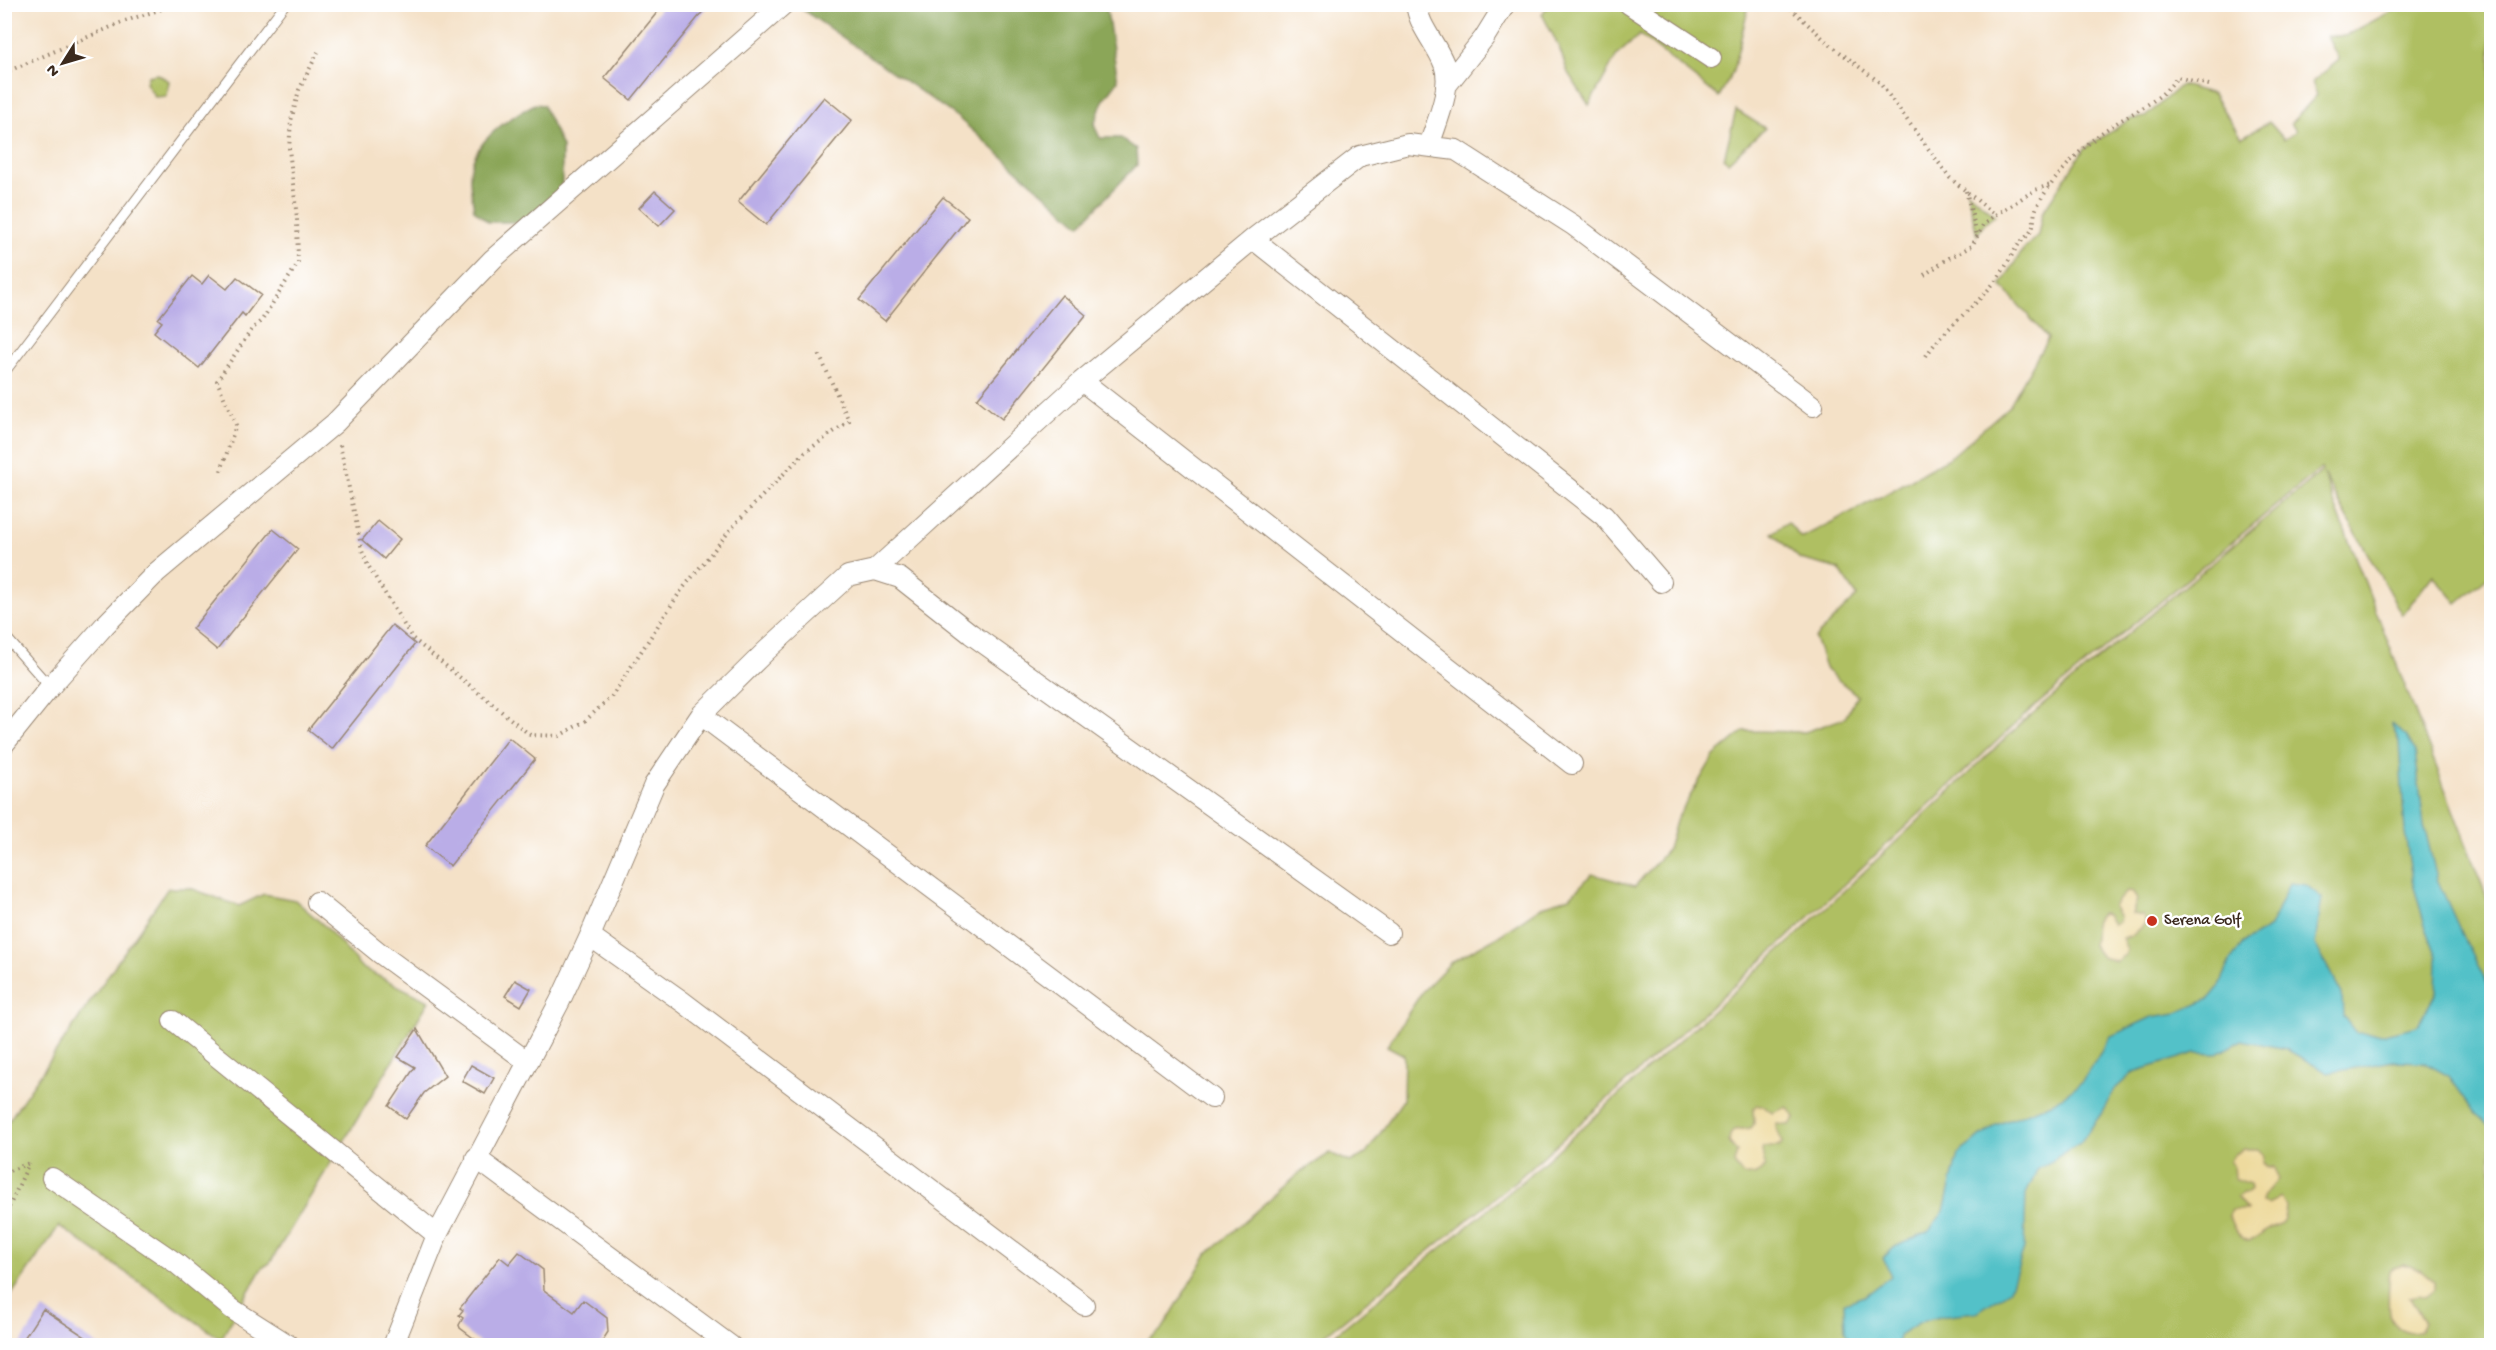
<svg xmlns="http://www.w3.org/2000/svg" width="2496" height="1350" viewBox="0 0 2496 1350" font-family="'Gochi Hand',sans-serif">
  <rect width="100%" height="100%" fill="#fff"/>
  <filter id="ink" filterUnits="userSpaceOnUse"><feTurbulence type="fractalNoise" baseFrequency=".0167" numOctaves="2"/><feDisplacementMap in="SourceGraphic" scale="12" xChannelSelector="R" yChannelSelector="G"/><feConvolveMatrix kernelMatrix="1 2 1 2 8 2 1 2 1" color-interpolation-filters="sRGB"/></filter>
  <filter id="wash" filterUnits="userSpaceOnUse"><feTurbulence type="fractalNoise" baseFrequency=".008" numOctaves="4" result="noise"/><feDisplacementMap in="SourceGraphic" scale="24" xChannelSelector="R" yChannelSelector="G"/><feGaussianBlur stdDeviation="1.35" result="paint"/><feColorMatrix in="noise" values="0 0 0 0 0 0 0 0 0 0 0 0 0 0 0 0 0 1.4 0 .05"/><feComposite in="paint" operator="in"/></filter>
  <g filter="url(#wash)">
    <rect width="100%" height="100%" fill="#f4e1c7"/>
    <path fill="#afbf62" stroke="#757440" stroke-width="1.5" d="M1549 4 1749 5 1733 71 1719 97 1640 35 1617 55 1589 105 1568 73 1559 47 1542 14Z
      M2403 5H2491V574L2457 603 2433 575 2402 615 2323 474 2491 908V1345H1322L1524 1180 1798 934 2025 720 2322 471 2321 468 2027 713 1776 948 1519 1178 1313 1345 1139 1346 1162 1330 1207 1254 1298 1174 1330 1153 1350 1162 1366 1154 1403 1100 1404 1055 1387 1046 1422 992 1451 962 1500 935 1543 906 1570 897 1592 874 1635 886 1668 849 1677 818 1714 756 1744 731 1805 732 1845 718 1857 695 1826 670 1815 638 1857 596 1839 569 1800 559 1772 533 1788 522 1801 538 1884 495 1952 456 2009 406 2048 338 2001 285 2022 251 2038 235 2042 213 2084 149 2130 119 2145 117 2181 85 2213 94 2241 138 2269 122 2284 139 2296 131 2291 123 2317 95 2312 82 2339 60 2327 36H2345Z
      M157 74 169 81 167 96 155 97 146 83 148 76Z
      M1736 110 1765 128 1728 162 1724 159Z
      M1967 191 1995 215 1983 225 1977 235Z
      M168 888H190L239 906 264 894 295 900 327 928 362 968 429 1001 270 1263 262 1268 221 1339 59 1226 5 1304V1126Z"/>
    <path fill="#8ba658" stroke="#63683b" stroke-width="1.5" d="M796 5H1106L1118 81 1103 101 1094 125 1100 138H1121L1136 149 1137 165 1080 225 957 117Z
      M535 104 543 105 562 147V196L521 222H488L474 210C473 200 470 189 470 178 469 143 508 118 535 104Z"/>
    <path fill="#eeda9e" stroke="#94825e" stroke-width="1.5" d="M2127 891 2133 892 2137 900 2132 914 2143 916 2146 923 2133 935 2122 938 2127 950 2126 954 2116 961 2102 957 2093 945C2096 933 2091 921 2102 914L2107 915 2113 924 2119 922 2120 917 2113 906Z
      M1758 1105H1762L1772 1113 1787 1107 1795 1117 1790 1125 1777 1124 1776 1128 1783 1143 1779 1147H1763L1762 1150 1765 1166C1758 1175 1753 1176 1743 1175L1734 1163 1737 1152 1729 1142 1730 1135 1734 1130 1751 1128 1754 1124 1753 1109Z
      M2244 1149H2258L2264 1155 2263 1163 2267 1167H2275L2278 1179 2262 1197V1202L2268 1204 2281 1197 2286 1206C2284 1229 2280 1221 2266 1231 2259 1235 2258 1239 2249 1241 2237 1237 2232 1227 2229 1215L2232 1210H2247L2237 1197 2243 1193H2248L2251 1189 2250 1184 2234 1178 2233 1165 2230 1161 2233 1156Z
      M2403 1264 2421 1270 2435 1282V1290L2426 1297 2419 1295 2409 1297 2424 1320C2420 1343 2396 1331 2390 1316 2387 1311 2389 1279 2390 1272L2394 1267Z"/>
    <path fill="#53c1c8" stroke="#477673" stroke-width="1.5" d="M2391 723 2407 737 2415 751 2424 825 2437 879 2462 934 2491 991V1127L2475 1113 2449 1076 2423 1062 2393 1061 2328 1073 2286 1049 2242 1040 2217 1054 2196 1053 2134 1072 2115 1089 2101 1114 2080 1143 2038 1169 2026 1194 2024 1249 2010 1290 1977 1312 1947 1315 1920 1322 1899 1335 1898 1345H1854L1845 1332 1844 1303 1865 1296 1891 1276 1883 1258 1895 1247 1929 1231 1944 1211 1958 1154 1996 1125 2054 1102 2082 1082 2111 1036 2152 1017 2177 1013 2209 999 2219 987 2231 960 2243 943 2270 927 2289 883 2306 885 2322 898 2315 944 2342 994 2343 1016 2356 1033 2384 1034 2417 1026 2436 993 2437 957 2425 925 2412 880 2405 832 2399 742Z"/>
    <g id="blocks">
      <path fill="#baade7" d="M664 4H709L631 100 604 78Z
        M824 97 852 120 766 225 738 202Z
        M655 191 675 209 659 226 639 208Z
        M943 197 968 217 885 321 859 300Z
        M209 275 227 289 237 277 261 295 245 316 242 313 199 368 154 332 162 322 158 319 192 276 202 284Z
        M1062 295 1086 315 1002 419 977 399Z
        M378 521 400 539 384 559 362 540Z
        M273 529 298 549 217 650 192 629Z
        M392 625 415 644 332 749 308 730Z
        M509 738 535 759 450 866 425 846Z
        M515 980 531 989 521 1006 505 996Z
        M417 1029 445 1076 424 1093 406 1119 389 1106 415 1067 398 1057Z
        M471 1065 494 1078 485 1094 462 1081Z
        M519 1252 543 1270 544 1290 574 1312 583 1300 607 1318 608 1332 599 1346H484L460 1328 459 1325 463 1318 459 1315 463 1310 460 1308 500 1257 509 1264Z
        M43 1309 99 1346H19Z"/>
    </g>
  </g>
  <g filter="url(#ink)">
    <use href="#blocks" fill-opacity="0" stroke="#988672" stroke-width="1.5"/>
    <g fill="none" stroke-linecap="round" stroke-linejoin="round">
      <g stroke="#988672" stroke-width="11">
        <path id="lane" d="M4 373 285 4
          M4 635 50 687"/>
      </g>
      <g stroke="#988672" stroke-width="22">
        <path id="street" d="M1416 4C1419 27 1436 43 1444 64 1453 88 1436 123 1429 146
          M1629 4 1711 58
          M1446 86 1484 38 1505 4
          M1253 239 1604 516 1661 582
          M1082 381 1572 764
          M875 570 1082 381 1253 239 1360 156 1408 144 1456 150 1573 225 1813 406
          M701 715 1212 1098
          M4 744 50 687 105 625 157 572 335 423 493 259 784 4
          M317 902 381 954 528 1062
          M590 936 654 785 701 715 766 651 848 576 875 570 900 578 971 634 1389 933
          M173 1021 437 1235
          M476 1158 731 1346
          M52 1178 176 1263 232 1309 290 1346
          M393 1346 437 1235 560 1001 590 936 683 1002 1084 1305"/>
      </g>
      <path stroke="#988672" stroke-width="4" stroke-dasharray="1.5 4.5" stroke-linecap="butt" d="M1786 4 1828 43 1879 82 1950 178 1995 215
        M2203 4 2209 8 2215 4
        M4 73 125 21 177 4
        M1966 191 1977 235
        M1924 275 1949 258 1972 246 1983 225 1995 215 2035 190 2053 184
        M1926 356C1945 327 1976 307 1997 279 2005 269 2011 255 2019 244 2022 240 2028 236 2031 231 2035 225 2033 216 2036 209 2046 186 2075 155 2094 139 2120 116 2157 107 2177 77L2209 85
        M340 445 362 550 369 567 412 638 530 735 559 736 585 721 612 696 680 592 735 524 804 453 849 421 819 354
        M221 471 236 425 217 381 252 329 262 320 298 263 297 218 289 149 291 121 299 90 318 52
        M4 1173 29 1163
        M4 1218 29 1163"/>
      <use href="#lane" stroke="#fff" stroke-width="9"/>
      <use href="#street" stroke="#fff" stroke-width="20"/>
    </g>
  </g>
  <circle fill="#c8321e" stroke="#fff" stroke-width="2" cx="2152" cy="921" r="6"/>
  <g text-anchor="middle" dominant-baseline="central" stroke-width="5" stroke-linejoin="round" paint-order="stroke">
    <g font-size="16" fill="#3b2a1e" stroke="#fff" text-anchor="start">
      <text x="2164" y="921">Serena Golf</text>
    </g>
  </g>
  <rect width="2496" height="1350" fill="none" stroke="#fff" stroke-width="24"/>
  <g transform="translate(63 63) rotate(233)" stroke="#ffffff" stroke-width="4.5" paint-order="stroke">
  <path d="M0-4.5L10 22L0 15L-10 22Z" fill="#3b2a1e"/>
  <text y="-9" font-size="16" font-weight="bold" text-anchor="middle" fill="#3b2a1e">N</text>
  </g>
</svg>
